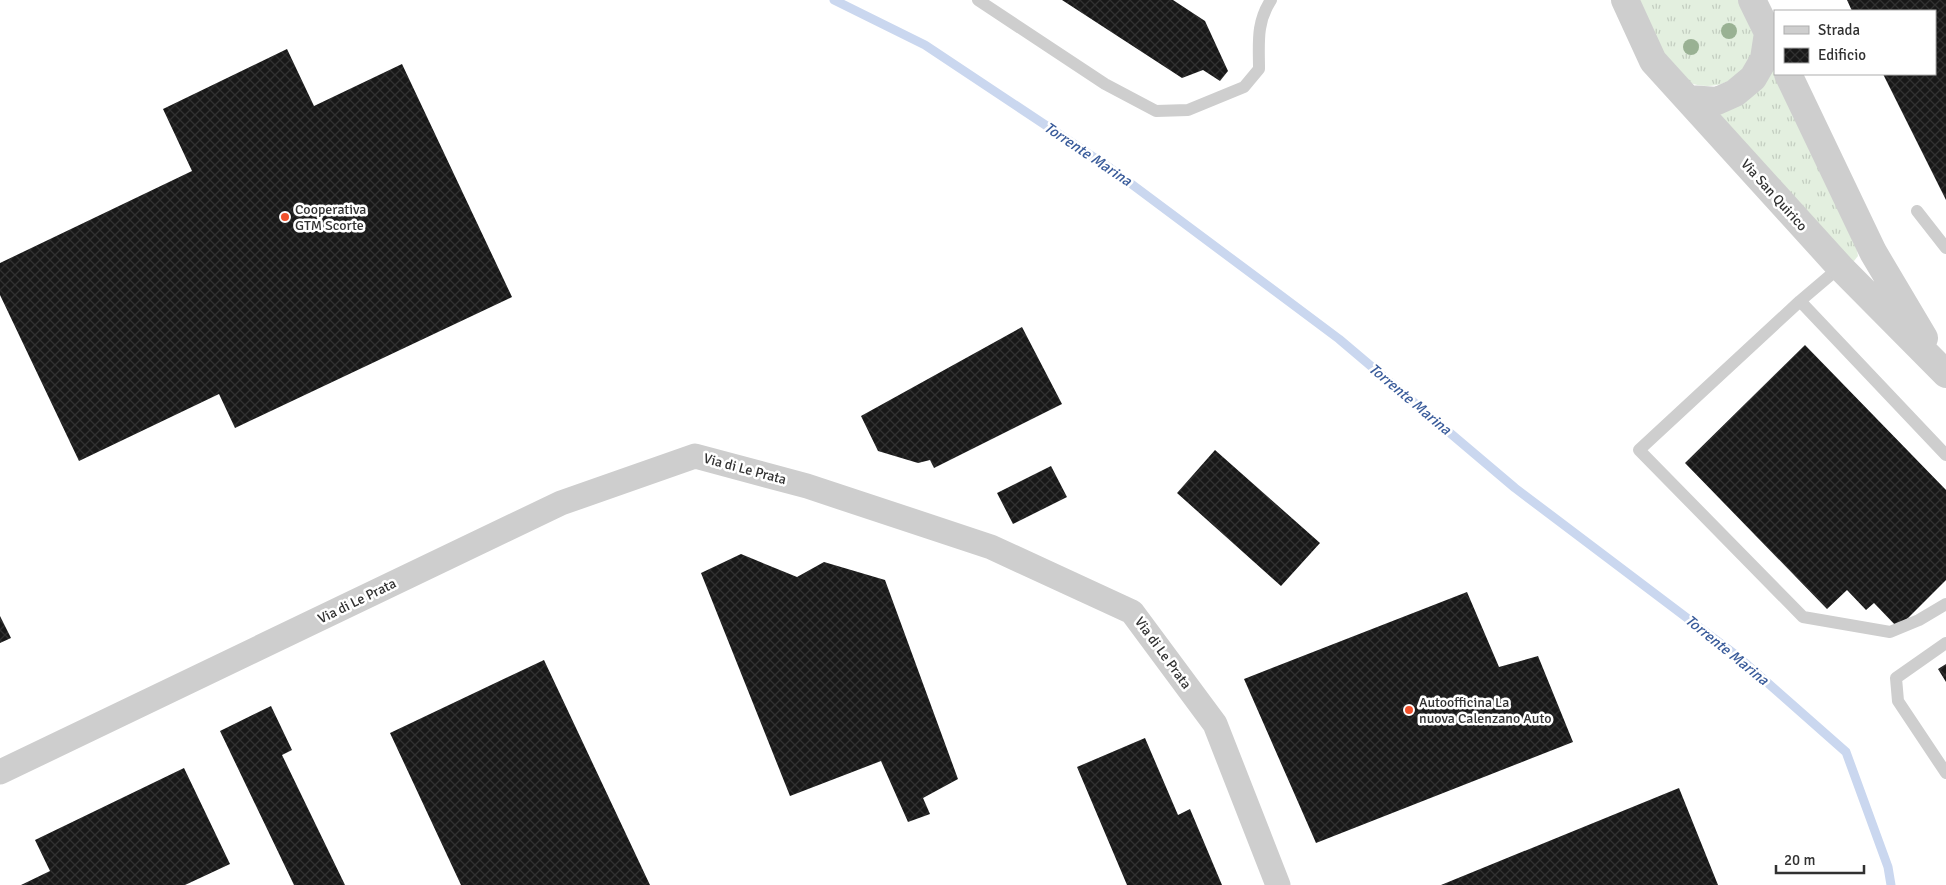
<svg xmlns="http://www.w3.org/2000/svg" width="1946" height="885" viewBox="0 0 1946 885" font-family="Signika,sans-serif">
  <defs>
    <pattern id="grass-tufts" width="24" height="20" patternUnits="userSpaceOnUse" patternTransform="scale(1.25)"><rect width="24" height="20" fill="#e3efdf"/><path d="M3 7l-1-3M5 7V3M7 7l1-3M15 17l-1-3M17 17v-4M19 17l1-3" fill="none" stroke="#c3cdc0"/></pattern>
    <pattern id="building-cross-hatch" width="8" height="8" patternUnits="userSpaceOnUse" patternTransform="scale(1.25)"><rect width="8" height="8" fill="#181818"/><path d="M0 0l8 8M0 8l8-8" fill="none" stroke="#313131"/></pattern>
  </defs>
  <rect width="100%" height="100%" fill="#fff"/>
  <path fill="url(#grass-tufts)" d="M1637 0H1740C1746 13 1756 28 1754 43 1750 84 1702 100 1674 72 1669 67 1666 58 1663 52 1654 35 1646 17 1637 0Z
    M1774 69 1857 250 1858 256 1854 261 1848 260 1711 110Z"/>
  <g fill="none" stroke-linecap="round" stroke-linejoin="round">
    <path stroke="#cad7ef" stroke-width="9" d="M834 0 925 45 1110 168 1339 339 1515 488 1736 655 1846 752 1888 867 1891 885"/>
  </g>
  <path fill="url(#building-cross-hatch)" d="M1062 0H1173L1205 21 1228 71 1220 81 1203 70 1182 78Z
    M1847 0H1946V200L1883 74H1935V11H1852Z
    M287 49 314 106 402 64 512 297 235 428 219 394 79 461 0 295V263L192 171 163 109Z
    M1022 327 1062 404 934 468 930 460 918 463 878 451 861 416Z
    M1805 345 1946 490V580L1898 628 1874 603 1866 610 1847 590 1827 609 1685 463Z
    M1215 450 1320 543 1281 586 1177 493Z
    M1051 466 1067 497 1013 524 997 493Z
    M741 554 797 577 824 562 885 580 958 779 923 798 930 814 908 822 881 761 790 796 701 573Z
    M1467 592 1499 667 1538 656 1573 742 1316 843 1244 679Z
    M0 616 11 638 0 643Z
    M544 660 650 885H461L390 733Z
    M1946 664V682L1938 669Z
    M271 706 292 750 282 755 345 885H294L220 731Z
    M1145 738 1178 815 1190 809 1222 885H1127L1077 767Z
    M184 768 230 864 185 885H21L50 871 35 840Z
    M1679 788 1718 885H1441Z"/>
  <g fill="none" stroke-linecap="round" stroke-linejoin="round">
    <path stroke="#cecece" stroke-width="12" d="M978 0 1105 84 1156 111 1188 110 1244 87 1259 69C1259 43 1256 23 1271 0
      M1917 211 1946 248
      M1840 267 1800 301 1639 450 1803 617 1890 632 1919 620 1946 604
      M1800 301 1946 455
      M1946 643 1896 678 1898 701 1946 773"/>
    <path stroke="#cecece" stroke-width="25" d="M0 772 561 503 695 456 807 486 991 547 1132 612 1215 724 1278 885"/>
    <path stroke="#cecece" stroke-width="28" d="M1625 0 1653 61 1840 267 1946 374
      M1752 0 1775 47
      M1788 74 1873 252 1924 338
      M1689 99 1717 101 1735 93 1753 78 1764 59 1768 33"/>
  </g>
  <g fill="#99b193">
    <circle cx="1729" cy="31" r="8"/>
    <circle cx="1691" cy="47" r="8"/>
  </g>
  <g fill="#f1502b" stroke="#fff" stroke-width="2">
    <circle cx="285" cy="217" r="5"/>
    <circle cx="1409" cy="710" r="5"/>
  </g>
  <g text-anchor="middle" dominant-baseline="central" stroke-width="5" stroke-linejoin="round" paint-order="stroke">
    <g font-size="14" fill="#313131" stroke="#fff">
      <text transform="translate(1774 195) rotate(48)">Via San Quirico</text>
      <text transform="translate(745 469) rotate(15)">Via di Le Prata</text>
      <text transform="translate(357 601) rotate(-26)">Via di Le Prata</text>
      <text transform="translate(1163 653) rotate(54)">Via di Le Prata</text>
    </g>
    <g font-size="14" fill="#313131" stroke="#fff" text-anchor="start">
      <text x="295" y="209">Cooperativa<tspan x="295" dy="16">GTM Scorte</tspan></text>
      <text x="1419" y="702">Autoofficina La<tspan x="1419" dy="16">nuova Calenzano Auto</tspan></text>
    </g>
    <g font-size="15" font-style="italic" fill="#395b9a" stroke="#fff">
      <text transform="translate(1088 154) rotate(34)">Torrente Marina</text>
      <text transform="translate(1410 399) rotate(40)">Torrente Marina</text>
      <text transform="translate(1727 650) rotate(39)">Torrente Marina</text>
    </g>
  </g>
  <rect x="1774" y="10" width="162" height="65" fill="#ffffff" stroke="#adadad"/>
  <rect x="1784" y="26" width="25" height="8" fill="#cecece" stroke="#adadad"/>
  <text x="1818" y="35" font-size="15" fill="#313131">Strada</text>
  <rect x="1784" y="48" width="25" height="15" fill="url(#building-cross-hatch)" stroke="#adadad"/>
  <text x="1818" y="60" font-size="15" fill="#313131">Edificio</text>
  <path d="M1776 865v8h88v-8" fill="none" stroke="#313131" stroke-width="2.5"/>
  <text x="1784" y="865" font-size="15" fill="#313131" stroke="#ffffff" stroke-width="4" paint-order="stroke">20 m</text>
</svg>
